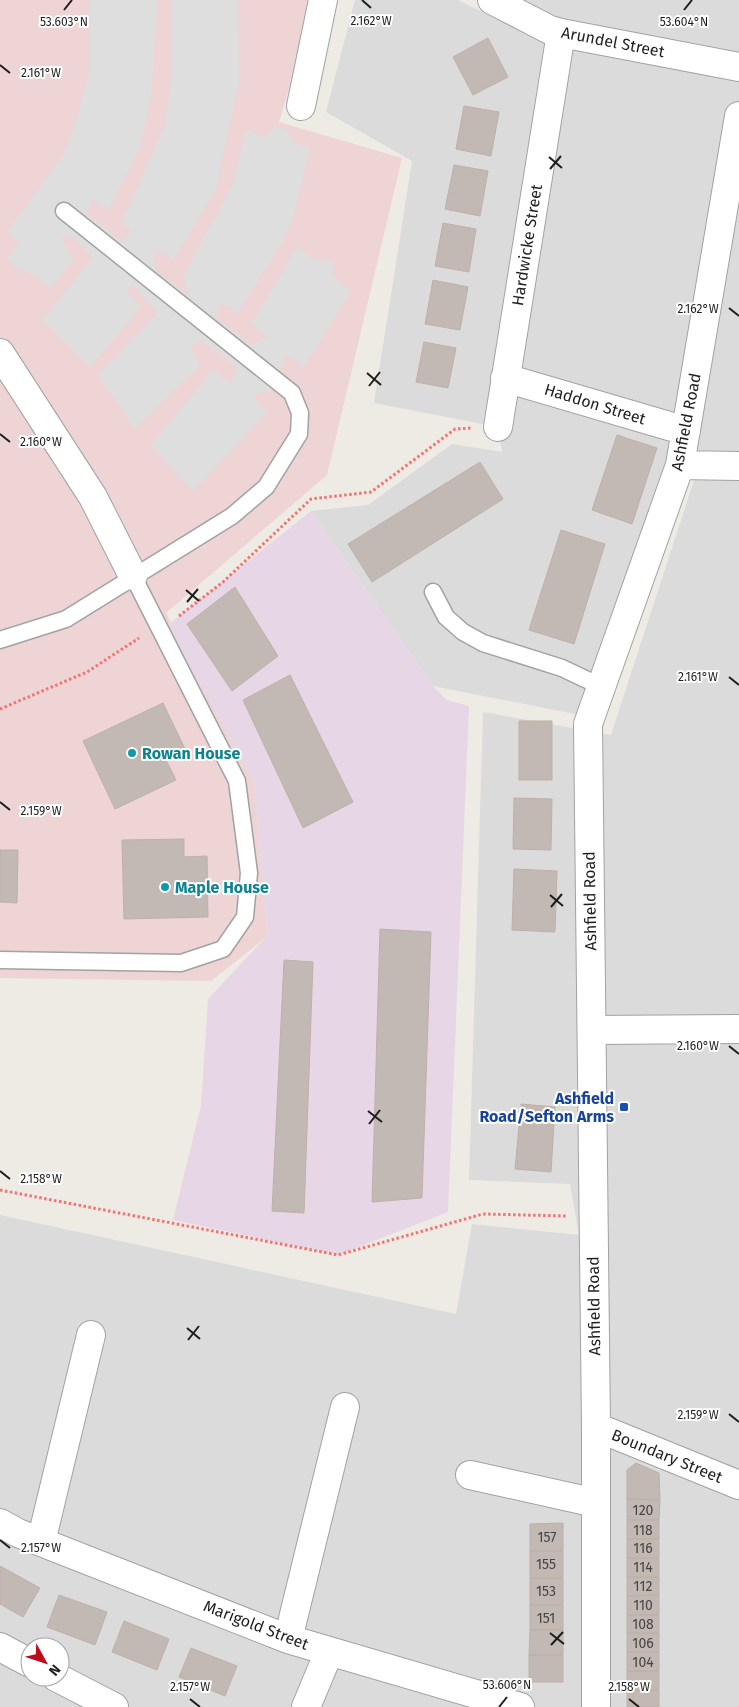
<svg xmlns="http://www.w3.org/2000/svg" width="739" height="1707" viewBox="0 0 739 1707" font-family="'Fira Sans',sans-serif">
  <rect width="100%" height="100%" fill="#eeeae4"/>
  <path fill="#dcdbdb" fill-rule="evenodd" d="M355 0H458L497 19 502 0H739V474L687 475 605 720 433 686 311 511 368 505 452 444 502 452 498 427 374 403 412 161 326 112Z
    M694 480H739V1707H0V1215L456 1314 472 1224 579 1235 570 1184 469 1180 483 712 611 735ZM30 1647H60V1677H30Z"/>
  <path fill="#eed4d5" d="M0 0H315L279 122 402 158 327 475 166 613 254 782 268 936 211 981 0 978Z"/>
  <path fill="#e7d6e5" d="M311 511 433 686 447 700 469 706 448 1212 338 1255 173 1220 201 1106 208 999 268 935 254 782 167 626Z"/>
  <path fill="#dedede" d="M90 0H158L151 95 140 148 108 210 92 200 86 214 123 242 131 230 122 222 165 125 172 73V0H238L239 81 216 189 174 259 157 250 153 259 157 272 190 296 183 276 233 185 246 131 266 137 275 127 287 130 293 141 310 149 293 217 282 243 238 313 221 303 215 317 252 346 267 337 252 324 297 247 314 260 333 261V276L351 291 304 367 286 355 272 389 253 396 267 413 193 491 151 445 213 370 231 384 237 367 202 340 190 346 200 365 135 429 98 375 158 313 132 284 127 292 141 307 90 367 43 320 92 258 71 235 61 238 73 260 50 288 37 276 19 270 6 259 19 243 7 232 63 155 74 128 90 70Z"/>
  <path fill="#c2b9b4" stroke="#bfb0a7" d="M488 38 508 77 473 95 453 57Z
    M464 106 499 112 491 156 456 149Z
    M454 165 488 171 480 216 445 209Z
    M443 223 476 229 469 272 435 266Z
    M433 280 468 287 460 330 425 324Z
    M424 342 456 348 448 388 416 382Z
    M617 435 657 448 632 524 592 510Z
    M480 462 503 499 372 582 348 544Z
    M561 530 605 544 574 644 529 630Z
    M235 587 278 656 232 691 187 624Z
    M290 675 353 802 303 828 243 700Z
    M163 703 185 749 165 758 176 780 115 809 83 741Z
    M519 721H552V780H519Z
    M514 798 552 799 551 850 513 849Z
    M184 839V857L207 856 208 917 124 919 122 840Z
    M0 850H18L17 903 0 902Z
    M514 869 557 871 555 932 512 930Z
    M380 929 431 932 422 1198 372 1202Z
    M284 960 313 962 304 1213 272 1211Z
    M521 1104 555 1107 551 1172 515 1169Z
    M636 1463 659 1473 660 1500 627 1499V1470Z
    M627 1499 660 1500 659 1520H627Z
    M627 1520H659V1539H627Z
    M563 1523V1551H530V1524Z
    M627 1539H659V1558H627Z
    M530 1551H563V1578H530Z
    M627 1558H659V1577H627Z
    M0 1566 40 1588 23 1617 0 1604Z
    M627 1577H659V1595L627 1596Z
    M530 1578H563V1605H530Z
    M59 1595 107 1612 95 1645 47 1627Z
    M659 1595V1615H627V1596Z
    M530 1605H563V1630H530Z
    M627 1615H659V1633H627Z
    M124 1621 169 1639 157 1670 112 1652Z
    M530 1630H563V1655H529Z
    M627 1633H659V1652H627Z
    M191 1648 237 1666 225 1696 179 1677Z
    M627 1652H659V1671H627Z
    M529 1655H563V1682H529Z
    M627 1671H659V1690H627Z
    M627 1690H659V1707H627Z"/>
  <g fill="none" stroke-linecap="round" stroke-linejoin="round">
    <g stroke="#a2a2a2" stroke-width="19">
      <path id="service" d="M433 592 446 617 463 632 483 643 562 668 602 687
        M0 640 66 619 232 516 266 487 299 434 300 413 292 393 64 211
        M0 960 181 963 223 949 245 917 249 873 237 781 133 576"/>
    </g>
    <g stroke="#a2a2a2" stroke-width="30">
      <path id="minor" d="M492 0 550 30 561 33 739 67
        M301 106 323 0
        M0 353 93 497 133 576
        M505 378 686 431
        M498 427 561 33
        M680 465 739 466
        M592 1030 739 1029
        M596 1427 739 1485
        M470 1475 596 1503
        M0 1523 18 1533 288 1639 520 1707
        M41 1542 91 1335
        M288 1639 345 1407
        M0 1647 30 1663
        M56 1677 114 1707
        M306 1707 329 1652
        M596 1707V1427L588 724 680 465 739 116"/>
    </g>
    <path stroke="#f27371" stroke-width="3" stroke-dasharray="2.5 2.5" stroke-linecap="butt" d="M179 616 223 582 311 499 371 492 455 429 472 428
      M0 709 87 672 139 638
      M0 1190 338 1255 483 1214 567 1216"/>
    <use href="#service" stroke="#fff" stroke-width="16"/>
    <use href="#minor" stroke="#fff" stroke-width="28"/>
  </g>
  <path fill="none" stroke="#1e1e1e" stroke-width="2" d="M362 0 371 8M64 10 72 0M684 10 692 0M0 65 10 73M549 157 562 168M550 169 561 156M729 308 739 316M367 373 381 385M369 386 380 372M0 434 10 442M186 590 199 601M187 602 198 589M729 677 739 685M0 802 10 810M550 895 563 906M551 907 562 894M729 1046 739 1054M368 1111 382 1122M369 1124 380 1110M0 1171 10 1179M187 1328 200 1339M188 1340 199 1326M729 1414 739 1422M0 1540 10 1548M550 1633 564 1644M551 1645 563 1632M190 1699 200 1707M629 1699 639 1707M499 1707 507 1697"/>
  <g fill="#0f9aa8" stroke="#fff" stroke-width="2">
    <circle cx="132" cy="753" r="5"/>
    <circle cx="165" cy="887" r="5"/>
  </g>
  <rect fill="#1a4fb4" stroke="#fff" stroke-width="2" x="619" y="1102" width="10" height="10" rx="2.5"/>
  <g text-anchor="middle" dominant-baseline="central" stroke-width="4" stroke-linejoin="round" paint-order="stroke">
    <g font-size="14" fill="#474544">
      <text x="643" y="1510">120</text>
      <text x="643" y="1530">118</text>
      <text x="547" y="1537">157</text>
      <text x="643" y="1548">116</text>
      <text x="546" y="1564">155</text>
      <text x="643" y="1567">114</text>
      <text x="643" y="1586">112</text>
      <text x="546" y="1591">153</text>
      <text x="643" y="1605">110</text>
      <text x="546" y="1618">151</text>
      <text x="643" y="1624">108</text>
      <text x="643" y="1643">106</text>
      <text x="643" y="1662">104</text>
    </g>
    <g font-size="16" fill="#1e1e1e" stroke="#fff">
      <text transform="translate(613 42) rotate(11)">Arundel Street</text>
      <text transform="translate(527 245) rotate(-81)">Hardwicke Street</text>
      <text transform="translate(595 404) rotate(17)">Haddon Street</text>
      <text transform="translate(686 422) rotate(-79)">Ashfield Road</text>
      <text transform="translate(590 901) rotate(-91)">Ashfield Road</text>
      <text transform="translate(594 1306) rotate(-91)">Ashfield Road</text>
      <text transform="translate(667 1456) rotate(22)">Boundary Street</text>
      <text transform="translate(256 1625) rotate(21)">Marigold Street</text>
    </g>
    <g font-size="16" font-weight="bold" fill="#0d838f" stroke="#fff" text-anchor="start">
      <text x="142" y="753">Rowan House</text>
      <text x="175" y="887">Maple House</text>
    </g>
    <g font-size="16" font-weight="bold" fill="#164399" stroke="#fff" text-anchor="end">
      <text x="614" y="1098">Ashfield<tspan x="614" dy="18">Road/Sefton Arms</tspan></text>
    </g>
  </g>
  <g font-size="12" text-anchor="middle" fill="#1e1e1e" stroke="#fff" stroke-width="4" stroke-linejoin="round" paint-order="stroke">
    <text x="371" y="25">2.162°W</text>
    <text x="64" y="26">53.603°N</text>
    <text x="684" y="26">53.604°N</text>
    <text x="41" y="77">2.161°W</text>
    <text x="698" y="313">2.162°W</text>
    <text x="41" y="446">2.160°W</text>
    <text x="698" y="681">2.161°W</text>
    <text x="41" y="815">2.159°W</text>
    <text x="698" y="1050">2.160°W</text>
    <text x="41" y="1183">2.158°W</text>
    <text x="698" y="1419">2.159°W</text>
    <text x="41" y="1552">2.157°W</text>
    <text x="507" y="1689">53.606°N</text>
    <text x="190" y="1691">2.157°W</text>
    <text x="629" y="1691">2.158°W</text>
  </g>
  <g transform="translate(45 1662) rotate(130)"><circle r="24" fill="#ffffff" stroke="#a5a5a5"/>
  <path d="M0-4L9 19L0 12L-9 19Z" fill="#c00b1b"/>
  <text y="-8" font-size="14" font-weight="bold" text-anchor="middle" fill="#1e1e1e">N</text>
  </g>
</svg>
